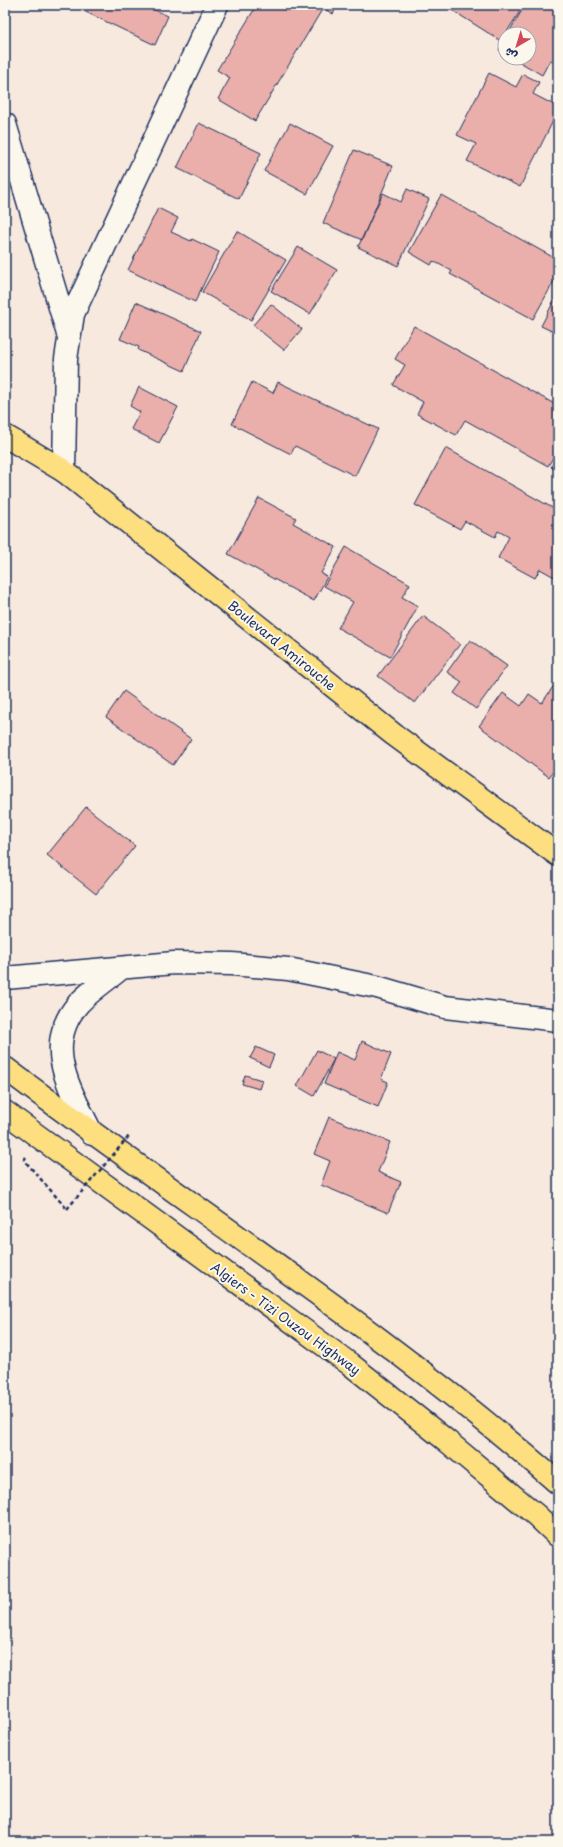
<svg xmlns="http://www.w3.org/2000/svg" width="563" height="1847" viewBox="0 0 563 1847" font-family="'Playpen Sans','Playpen Sans Arabic',sans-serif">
  <rect width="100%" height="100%" fill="#f8e9df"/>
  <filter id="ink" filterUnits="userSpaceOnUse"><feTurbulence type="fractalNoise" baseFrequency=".025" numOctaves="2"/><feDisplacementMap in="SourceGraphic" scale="8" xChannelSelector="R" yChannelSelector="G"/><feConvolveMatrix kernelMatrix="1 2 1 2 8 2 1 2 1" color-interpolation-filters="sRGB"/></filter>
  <g filter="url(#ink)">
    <path fill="#eaafaa" stroke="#1b2f5e" d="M71 5H144L168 16 155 45Z
      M257 5H338L333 14 323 8 255 121 218 99 230 78 217 70Z
      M448 5H524L501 41 447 7Z
      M525 5 558 6V64L550 60 542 75 513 58H529V34H508Z
      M505 39V53L499 50Z
      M489 73 516 87 523 74 539 82 533 94 558 107V111L520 187 467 161 476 144 457 135Z
      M199 123 261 153 239 199 177 168Z
      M290 123 333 146 307 194 264 171Z
      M354 150 393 166 362 240 323 223Z
      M407 189 429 199 398 266 358 247 383 193 401 202Z
      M441 195 558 260V274L533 319 450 274 452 271 433 261 431 265 409 252Z
      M158 208 178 218 171 232 191 241 192 239 219 252 195 302 128 270Z
      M237 231 286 260 251 320 202 292Z
      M298 247 337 270 310 314 271 291Z
      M558 293V334L541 326Z
      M136 302 201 331 184 371 138 350 139 347 120 339Z
      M271 304 302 329 284 350 253 325Z
      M414 326 558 406V449L548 466 465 420 456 435 417 414 423 402 393 385 405 365 395 359Z
      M252 382 273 393 278 382 378 429 355 476 295 446 291 454 232 424Z
      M139 387 178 407 159 443 131 429 140 412 130 406Z
      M446 448 558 511V579L540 569 535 578 498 558 509 537 498 531 495 537 465 521 460 529 415 505Z
      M558 456V471L551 467Z
      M259 498 296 518 293 523 336 547 321 573 327 577 314 601 228 554Z
      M346 547 410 584 402 597 418 606 390 657 338 628 353 602 324 586Z
      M423 616 460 644 415 703 378 676Z
      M470 640 507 666 476 709 454 693 462 682 447 672Z
      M557 681 558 765 549 777 479 726 503 693 521 706 529 694 542 703Z
      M124 691 191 739 173 765 106 717Z
      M86 807 135 846 96 894 47 855Z
      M362 1041 391 1054 381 1079 388 1082 378 1107 324 1084 337 1052 355 1060Z
      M256 1047 274 1055 269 1067 250 1058Z
      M317 1050 334 1059 314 1096 297 1086Z
      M245 1075 262 1080 259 1089 242 1084Z
      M329 1117 390 1142 378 1172 401 1182 388 1213 321 1185 330 1161 314 1154Z"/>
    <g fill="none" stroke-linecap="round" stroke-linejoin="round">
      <g stroke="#1b2f5e" stroke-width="25">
        <path id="street" d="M5 124 68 334
          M64 471 66 359 73 314 217 5
          M5 978 174 963 232 964 288 969 377 987 445 1007 558 1020
          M92 1134C72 1092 41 1047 78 1004 90 991 107 980 120 969"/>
      </g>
      <g stroke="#1b2f5e" stroke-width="25">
        <path id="primary" d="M5 436 64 471 393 734 558 855"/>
      </g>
      <g stroke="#1b2f5e" stroke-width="25">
        <path id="highway" d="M5 1068C189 1207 385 1331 558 1483
          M5 1112 350 1364 447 1441 536 1515 558 1536"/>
      </g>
      <path stroke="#1b2f5e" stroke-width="2.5" stroke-dasharray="4 3" stroke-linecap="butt" d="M26 1157 24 1160 67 1209"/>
      <use href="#street" stroke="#fbf7ec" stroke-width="22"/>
      <use href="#primary" stroke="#fedf80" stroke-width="22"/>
      <use href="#highway" stroke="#fedf80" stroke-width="22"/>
      <path stroke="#1b2f5e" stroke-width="2.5" stroke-dasharray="4 3" stroke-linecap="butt" d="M67 1209 130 1135"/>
    </g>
  </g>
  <g text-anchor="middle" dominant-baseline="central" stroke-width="4" stroke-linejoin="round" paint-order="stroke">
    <g font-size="13" fill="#1b2f5e" stroke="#fbf7ec">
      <text transform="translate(282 645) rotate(39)">Boulevard Amirouche</text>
      <text transform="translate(286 1318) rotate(36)">Algiers - Tizi Ouzou Highway</text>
    </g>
  </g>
  <rect width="563" height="1847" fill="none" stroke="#fbf7ec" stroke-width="20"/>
  <rect x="10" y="10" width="543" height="1827" fill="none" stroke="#1b2f5e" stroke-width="1.5" filter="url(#ink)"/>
  <g transform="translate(517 46) rotate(218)"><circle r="19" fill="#fbf7ec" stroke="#a1a7b3"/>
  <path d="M0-3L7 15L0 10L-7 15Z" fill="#d1495b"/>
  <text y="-6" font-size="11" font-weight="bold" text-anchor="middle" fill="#1b2f5e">ش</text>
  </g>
</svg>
